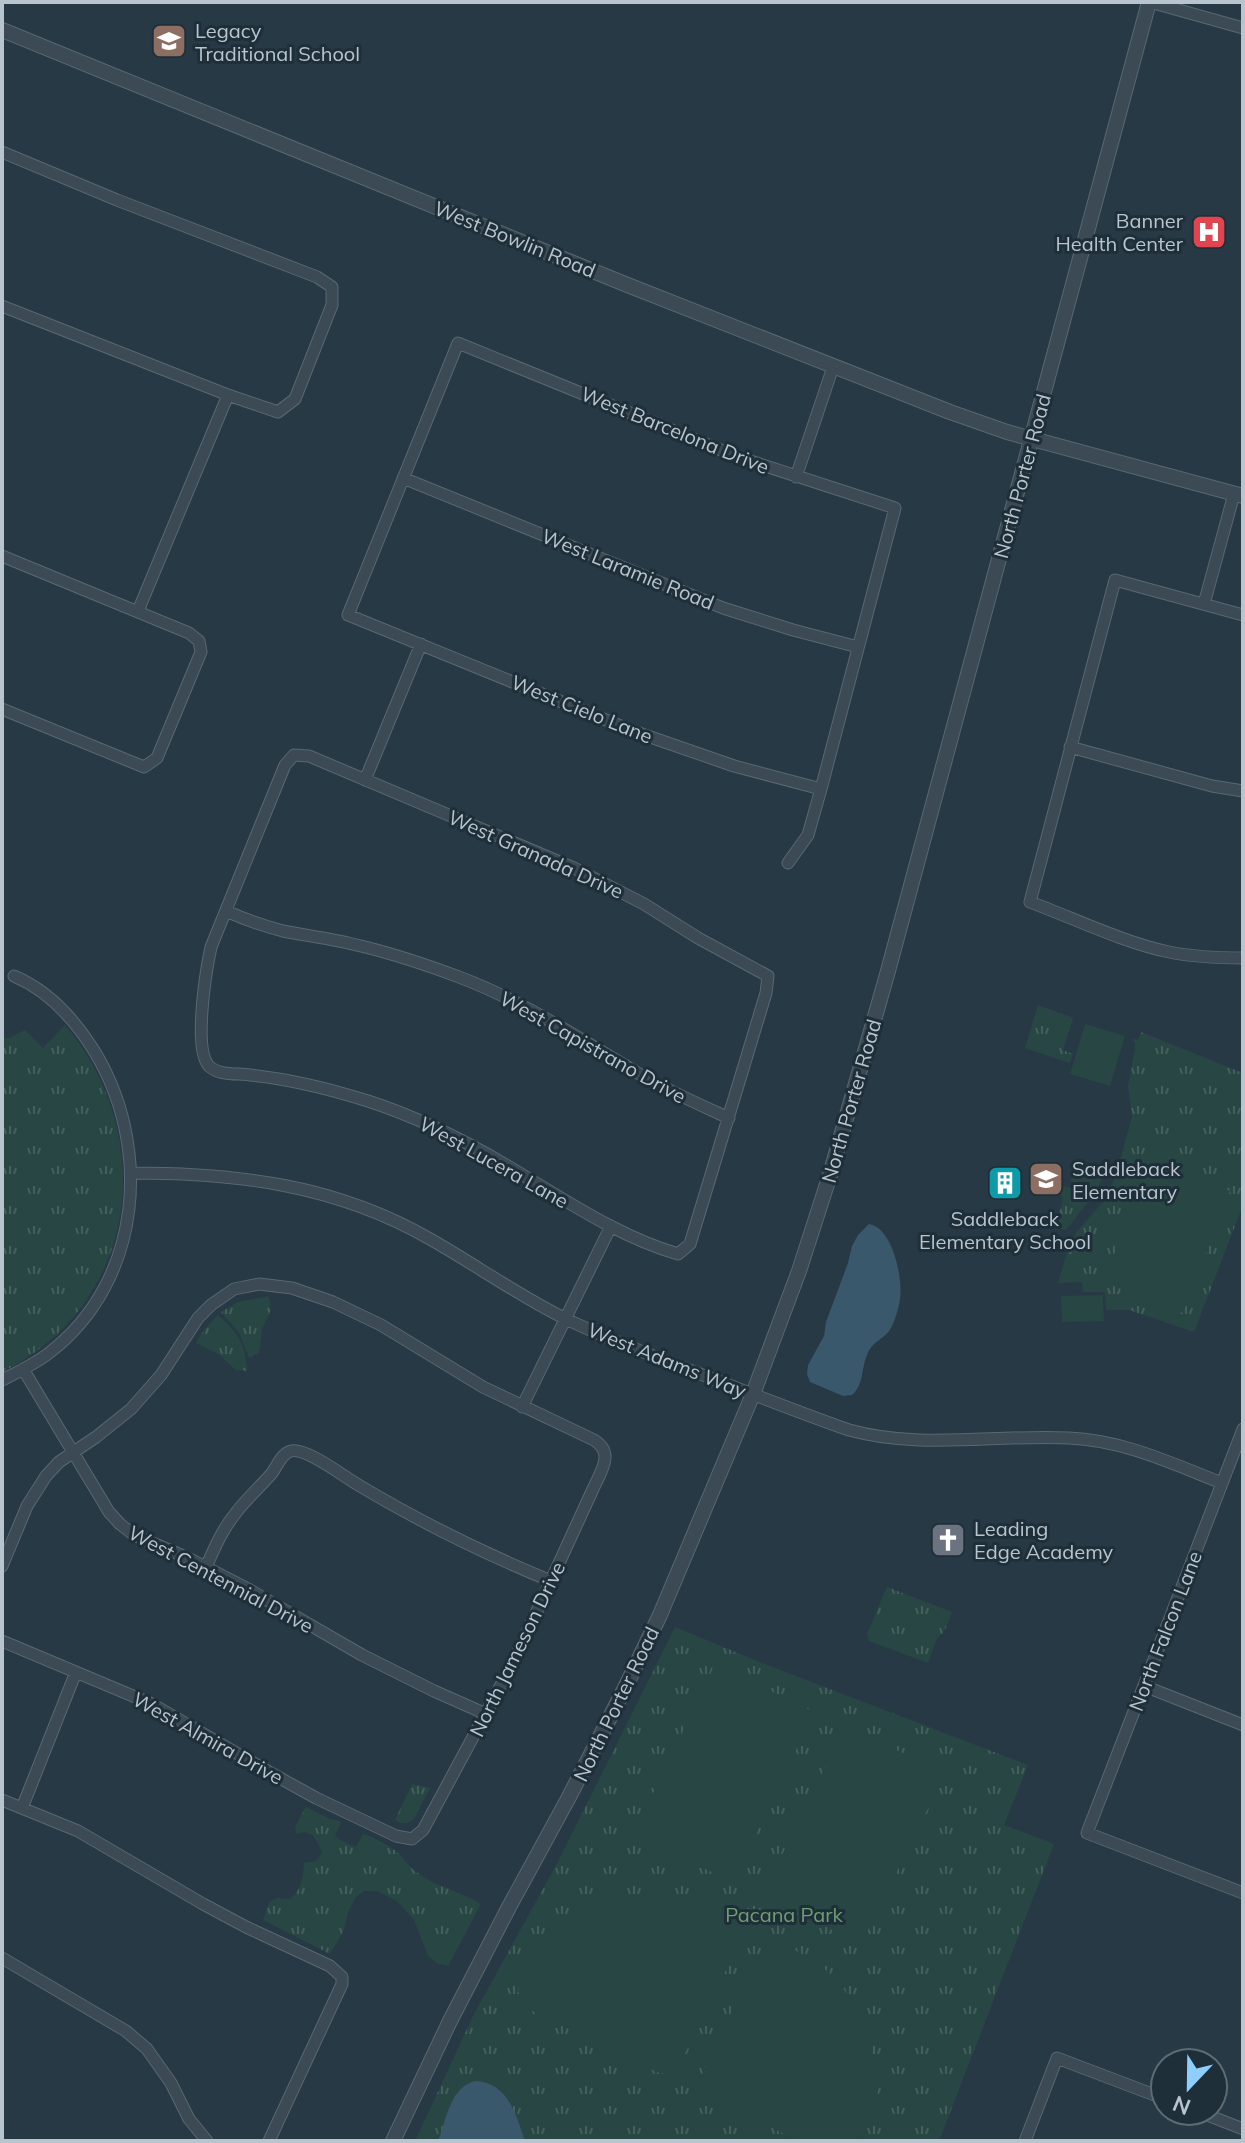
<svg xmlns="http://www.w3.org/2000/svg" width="1245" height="2143" viewBox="0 0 1245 2143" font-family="Mulish,sans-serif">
  <defs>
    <pattern id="grass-tufts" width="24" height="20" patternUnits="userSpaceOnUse" patternTransform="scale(2)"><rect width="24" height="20" fill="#284643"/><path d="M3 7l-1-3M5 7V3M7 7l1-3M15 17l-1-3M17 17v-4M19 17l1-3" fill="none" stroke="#455f5d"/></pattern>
  </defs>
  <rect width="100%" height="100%" fill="#263945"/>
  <path fill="url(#grass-tufts)" d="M1038 1005 1073 1018 1063 1050 1073 1054 1070 1063 1025 1048Z
    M65 1025C160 1138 138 1305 2 1372V1038H9L25 1030 43 1048Z
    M1141 1032 1243 1073V1205L1194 1332 1129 1310H1106L1105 1292H1083L1082 1282 1058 1283 1069 1246 1076 1233 1101 1204 1115 1178 1132 1117 1128 1086 1135 1049V1043L1132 1039 1138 1040Z
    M1076 1162 1092 1167 1107 1168 1097 1190 1071 1182Z
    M1061 1185 1089 1194 1092 1197 1066 1230 1049 1226 1051 1222 1049 1220C1062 1216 1068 1196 1055 1188Z
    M269 1296 271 1310 262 1329 259 1353 249 1358 240 1334 221 1312 238 1302Z
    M218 1315C237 1332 246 1343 247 1371L236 1370 218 1354 196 1343 204 1330Z
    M887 1587 952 1612 944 1632 937 1638 928 1663 869 1641 867 1634Z
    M675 1627 762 1663 1028 1765 1004 1825 1054 1844 939 2141H415L474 2014 560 1858Z
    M412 1784 430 1788 414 1819C407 1825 402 1824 395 1820Z
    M306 1807 330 1819 340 1821 341 1823 335 1835 338 1839 356 1847 363 1834C368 1834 396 1849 400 1855 406 1861 410 1868 418 1873 437 1888 461 1891 481 1904L448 1966 437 1963 428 1956 414 1920 397 1901 377 1891H364L356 1897 348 1912 344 1930 330 1954 263 1920 269 1902 278 1898 290 1899C302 1890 303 1877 304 1863L316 1861 322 1853C317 1839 311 1828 296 1834L295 1827Z"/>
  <path fill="#284643" d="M1085 1024 1125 1036 1110 1086 1070 1074Z
    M1151 1160 1230 1191 1183 1313 1103 1282Z
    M1103 1295 1104 1321 1062 1322 1061 1296Z
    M715 1664 814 1712 733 1882 633 1835Z
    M846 1725 945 1774 861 1944 762 1896Z
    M652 1895C683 1895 710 1901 739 1913L745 1931 678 2068 661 2074 524 2007 518 1991C545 1938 591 1900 652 1895Z
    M769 1938C794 1949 824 1963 841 1985 854 2003 862 2027 869 2048 875 2063 881 2080 877 2096 874 2112 865 2127 856 2141H799L706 2096 700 2078Z"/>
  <path fill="#39586c" d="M869 1224C893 1228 903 1278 900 1299 899 1307 895 1321 891 1328 885 1339 872 1341 867 1355 861 1369 864 1385 852 1395L843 1396 810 1382 807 1374 808 1365 824 1336 826 1322 848 1263 852 1246 858 1235Z
    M475 2081C508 2082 516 2115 525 2141H438C446 2121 450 2087 475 2081Z"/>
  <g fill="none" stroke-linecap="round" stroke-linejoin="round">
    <g stroke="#596872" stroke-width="13">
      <path id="minor" d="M1150 2 1243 28
        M2 152 117 200 317 277 332 287V305L295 399 278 412 228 395 2 306
        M796 477 833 367
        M403 478 723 608 793 630 858 647
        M2 556 189 633 199 641 201 652 157 758 144 767 2 709
        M1204 604 1234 494
        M138 611 228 395
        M1243 615 1115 580 1030 902C1073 918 1125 943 1169 952 1194 957 1218 958 1243 958
        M1070 747 1212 786 1243 791
        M294 755 309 756 574 868 644 904 698 938 768 976 766 993 690 1244 678 1254C616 1236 561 1197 506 1165 462 1139 417 1117 368 1101 330 1089 290 1079 250 1075 238 1073 219 1076 209 1066 193 1049 206 970 211 947L285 765Z
        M365 780 421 644
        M788 863 808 835 821 789 895 508 738 457 458 343 348 615 633 731 734 766 821 789
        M226 911C244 919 263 926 283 931 309 936 335 939 361 946 394 954 427 965 459 977 523 1001 578 1038 636 1072 666 1090 698 1104 729 1118
        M132 1173C238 1173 336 1185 430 1239 476 1265 519 1296 566 1319 614 1342 664 1360 713 1379 758 1396 803 1414 849 1430 921 1450 996 1434 1069 1438 1123 1440 1173 1464 1222 1483
        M23 1369 109 1512 120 1524 134 1535 188 1558 248 1589 362 1655 434 1691 486 1714
        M2 1380C18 1372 35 1364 49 1353 143 1281 153 1145 93 1049 74 1019 47 990 14 976
        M522 1407 611 1226
        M1243 1429 1087 1833 1243 1893
        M2 1566 27 1506 46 1476 59 1462 96 1437 131 1409 161 1375 198 1318 211 1305 234 1289 259 1284 292 1288 333 1302 381 1325 483 1387 594 1440C615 1453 601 1471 593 1489L515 1659 423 1830 412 1839 396 1836 316 1798 269 1772 152 1704 2 1641
        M206 1567C214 1549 222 1530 235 1514 246 1499 260 1487 272 1473 277 1466 282 1453 291 1451 305 1447 342 1475 355 1483 418 1521 483 1553 551 1581
        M1144 1686 1243 1725
        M2 1800 78 1831 203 1904 246 1927 330 1966 342 1977V1984L269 2141
        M22 1808 76 1672
        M2 1958 126 2031 147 2049 171 2083 189 2119 207 2141
        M1197 2111 1243 2129
        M1025 2141 1057 2058 1165 2099"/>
    </g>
    <g stroke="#596872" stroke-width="16">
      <path id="tertiary" d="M2 30 625 284 950 412 1007 432 1243 496
        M393 2141 450 2021 509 1907 569 1797 624 1690 660 1615 753 1394 799 1271 830 1175 888 971 1149 2"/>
    </g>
    <use href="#minor" stroke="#3b4a54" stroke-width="11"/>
    <use href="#tertiary" stroke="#3b4a54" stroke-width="14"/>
  </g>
  <defs>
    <g id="school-square" transform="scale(1.8)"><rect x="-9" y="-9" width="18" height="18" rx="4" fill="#8d6e63" stroke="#1f2f3a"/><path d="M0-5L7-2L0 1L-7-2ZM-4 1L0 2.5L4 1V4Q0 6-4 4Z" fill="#fff"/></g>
    <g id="hospital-square" transform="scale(1.8)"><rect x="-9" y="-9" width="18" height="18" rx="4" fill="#e0444e" stroke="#1f2f3a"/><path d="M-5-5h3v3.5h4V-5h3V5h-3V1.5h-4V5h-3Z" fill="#fff"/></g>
    <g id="building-square" transform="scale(1.8)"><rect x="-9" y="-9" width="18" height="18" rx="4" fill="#0f9aa8" stroke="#1f2f3a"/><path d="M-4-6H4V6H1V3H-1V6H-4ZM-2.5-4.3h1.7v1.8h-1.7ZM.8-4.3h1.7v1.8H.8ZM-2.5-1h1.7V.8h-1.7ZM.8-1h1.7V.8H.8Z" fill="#fff"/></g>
    <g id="church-square" transform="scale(1.8)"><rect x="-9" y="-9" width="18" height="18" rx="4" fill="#6b7280" stroke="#1f2f3a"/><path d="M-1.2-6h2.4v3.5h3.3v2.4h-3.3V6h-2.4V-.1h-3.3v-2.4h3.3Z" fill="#fff"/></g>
  </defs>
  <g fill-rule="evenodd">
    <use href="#school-square" x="169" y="41"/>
    <use href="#hospital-square" x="1209" y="232"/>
    <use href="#school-square" x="1046" y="1179"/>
    <use href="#building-square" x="1005" y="1183"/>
    <use href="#church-square" x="948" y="1540"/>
  </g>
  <g text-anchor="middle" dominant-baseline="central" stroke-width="6" stroke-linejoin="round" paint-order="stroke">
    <g font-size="20" fill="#b8c5ce" stroke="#1f2f3a" text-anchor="start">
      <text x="195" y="30">Legacy<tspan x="195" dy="23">Traditional School</tspan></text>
      <text x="1183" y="220" text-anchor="end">Banner<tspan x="1183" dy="23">Health Center</tspan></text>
      <text x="1072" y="1168">Saddleback<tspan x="1072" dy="23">Elementary</tspan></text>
      <text x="1005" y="1218" text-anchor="middle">Saddleback<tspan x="1005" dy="23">Elementary School</tspan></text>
      <text x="974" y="1528">Leading<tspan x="974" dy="23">Edge Academy</tspan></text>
    </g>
    <g font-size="20" fill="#b8c5ce" stroke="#1f2f3a">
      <text transform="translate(515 239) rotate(22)">West Bowlin Road</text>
      <text transform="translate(675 430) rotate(22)">West Barcelona Drive</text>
      <text transform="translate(1022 476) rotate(-75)">North Porter Road</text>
      <text transform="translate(628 569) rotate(22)">West Laramie Road</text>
      <text transform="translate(582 709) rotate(22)">West Cielo Lane</text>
      <text transform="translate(536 854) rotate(24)">West Granada Drive</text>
      <text transform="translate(593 1047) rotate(29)">West Capistrano Drive</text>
      <text transform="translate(851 1101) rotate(-74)">North Porter Road</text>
      <text transform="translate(494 1162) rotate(29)">West Lucera Lane</text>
      <text transform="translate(667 1360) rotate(22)">West Adams Way</text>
      <text transform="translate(221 1579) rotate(28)">West Centennial Drive</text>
      <text transform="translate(1165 1631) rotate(-69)">North Falcon Lane</text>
      <text transform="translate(517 1649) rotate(-64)">North Jameson Drive</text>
      <text transform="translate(616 1704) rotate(-64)">North Porter Road</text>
      <text transform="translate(208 1738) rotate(29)">West Almira Drive</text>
    </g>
    <g font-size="20" fill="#6ea070" stroke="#1f2f3a">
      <text x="784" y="1914">Pacana Park</text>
    </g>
  </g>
  <rect width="1245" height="2143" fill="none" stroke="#b8c5ce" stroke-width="8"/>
  <g transform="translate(1189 2087) rotate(202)"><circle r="38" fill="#1f2f3a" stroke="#5c6b75" stroke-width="2"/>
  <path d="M0-6L14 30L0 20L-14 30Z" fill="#8dcefd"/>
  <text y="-12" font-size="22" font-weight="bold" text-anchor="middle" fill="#b8c5ce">N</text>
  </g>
</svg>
